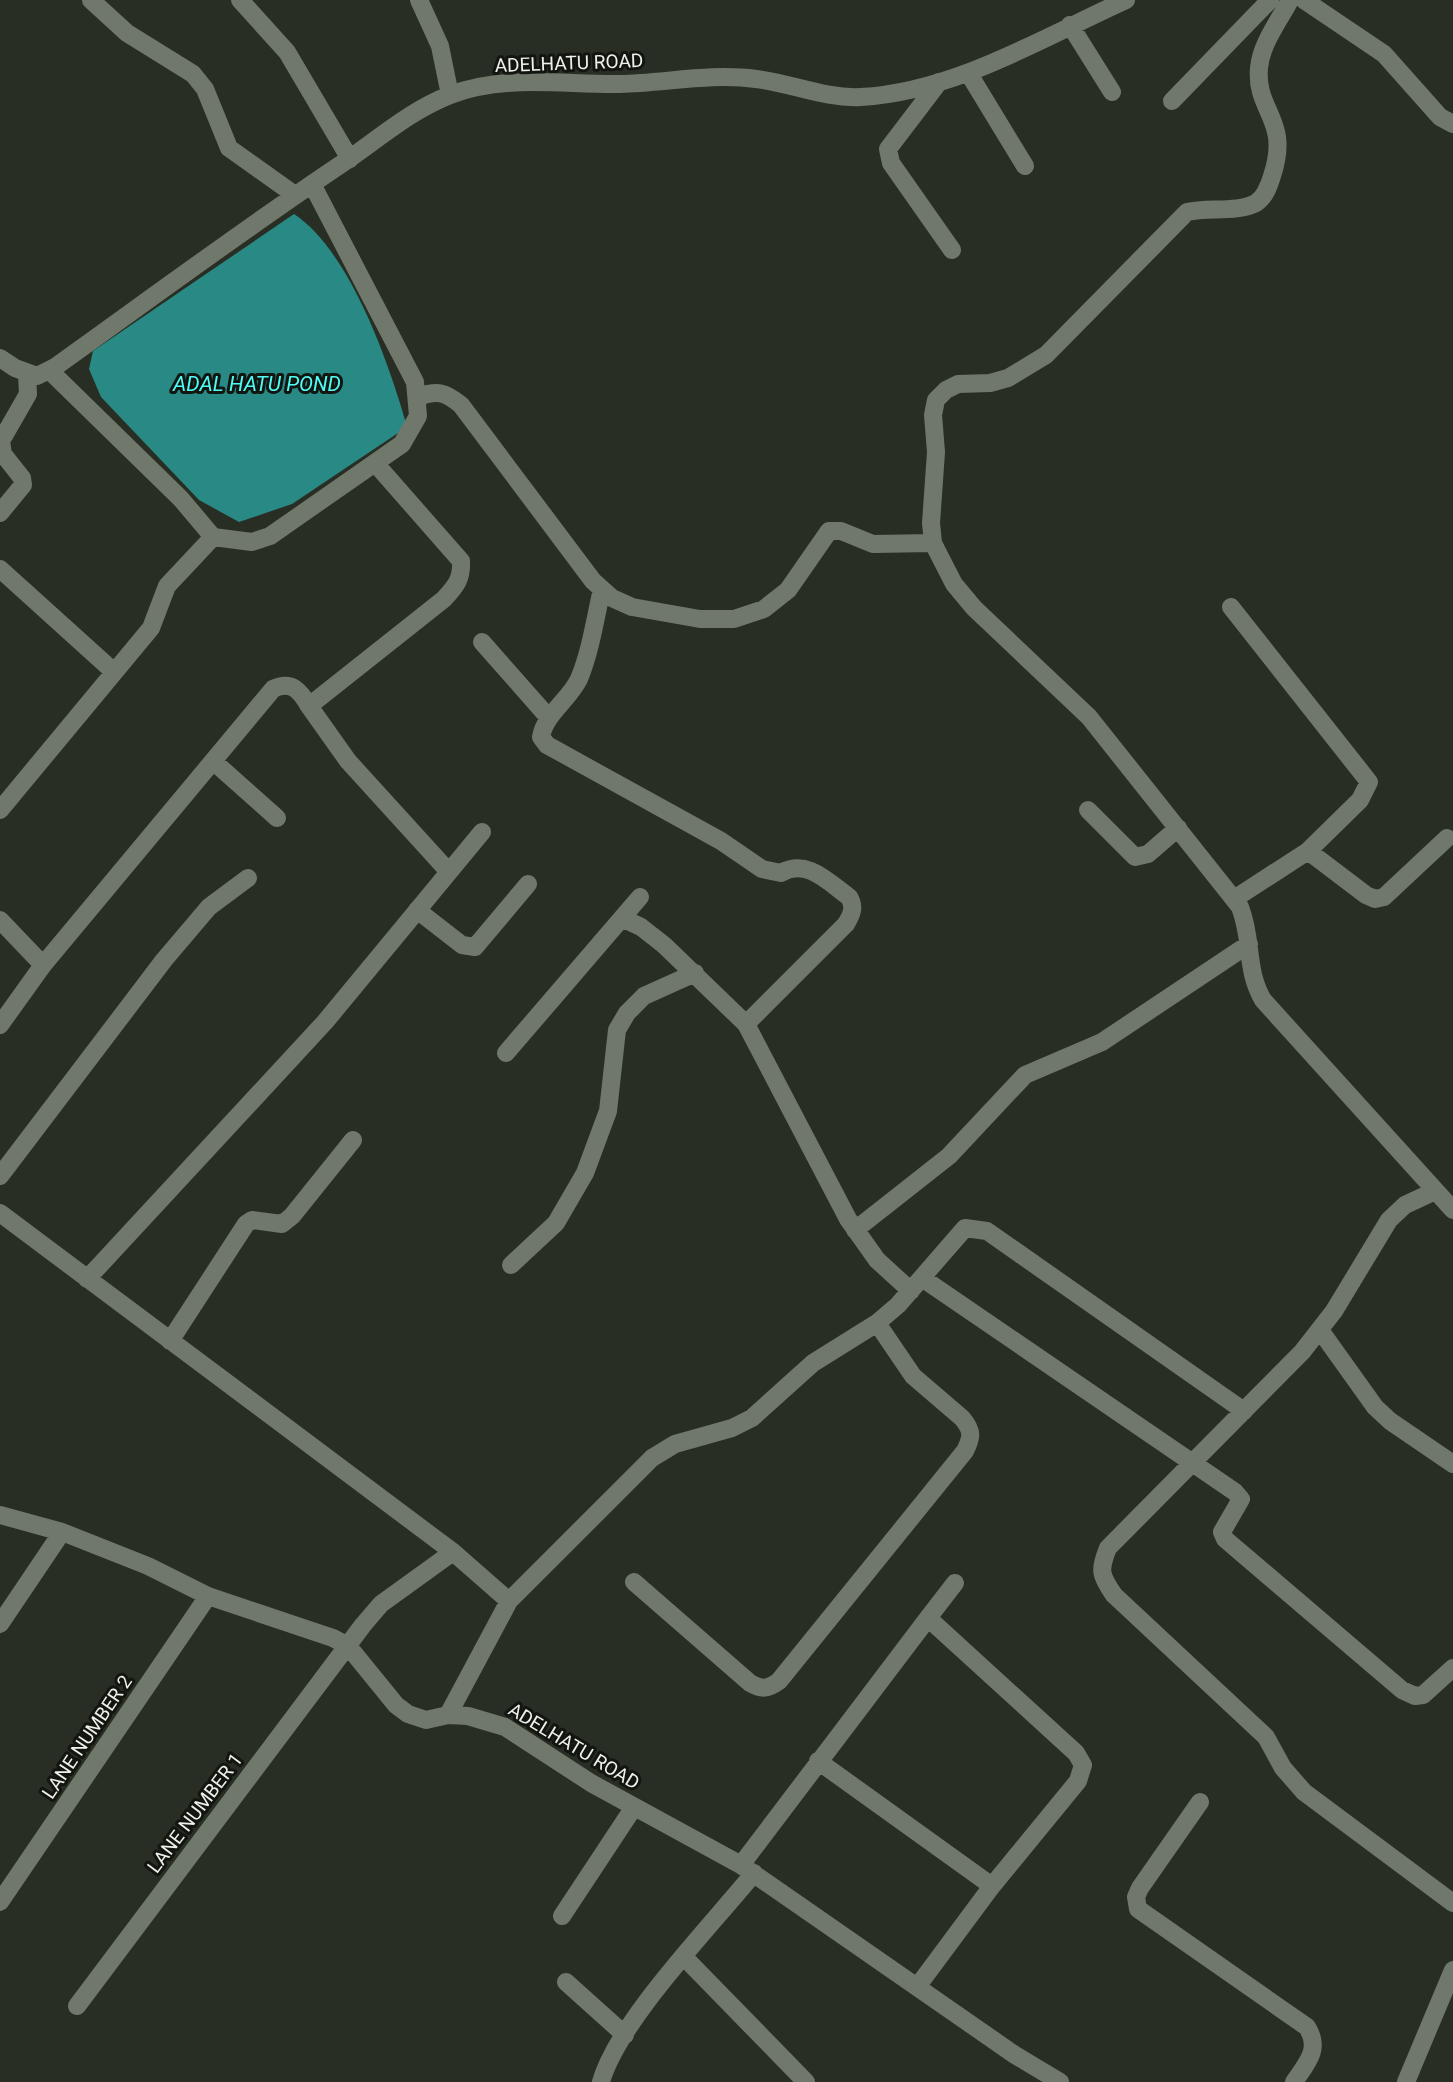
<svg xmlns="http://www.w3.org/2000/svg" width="1453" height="2082" viewBox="0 0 1453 2082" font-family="Roboto,sans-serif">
  <rect width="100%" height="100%" fill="#282e23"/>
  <path fill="#298985" d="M294 214C350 251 389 363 407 427L292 504 239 522 199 500 101 397 89 369 93 351Z"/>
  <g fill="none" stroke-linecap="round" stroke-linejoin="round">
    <path stroke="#70786b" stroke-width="18" d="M91 0 127 33 193 74 205 89 229 148 295 195
      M240 0 287 52 350 159
      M419 0 440 46 450 95
      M1290 0C1279 21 1261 44 1259 68 1255 112 1291 119 1272 176 1269 186 1265 197 1256 203 1237 213 1208 207 1187 212L1046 355 1008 378 990 383 958 384 946 390 936 400 933 415 936 452 931 523 933 543 954 584 974 608 1089 717 1240 907C1253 940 1245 969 1263 1000L1453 1210
      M1304 0 1384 54 1440 117 1453 124
      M1070 25 1112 92
      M969 74 1025 166
      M939 82 888 149 891 163 952 250
      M1172 101 1270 0
      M0 358 15 368 37 376 55 367C150 299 243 230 340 165 376 141 409 111 450 95 505 74 563 85 620 84 665 83 711 73 756 79 791 83 825 99 861 97 954 92 1042 38 1126 0
      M418 397C438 390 445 392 461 405L593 581 612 598 632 607 700 619H734L764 609 788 590 829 531H841L873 544 933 543
      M375 463 461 561C462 579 456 586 444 599L309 706 348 761 449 872
      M0 513 23 485 22 478 3 454 1 441 28 394 27 374
      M213 537 252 542 270 536 402 444 418 416 415 382 312 184
      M0 569 113 671
      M602 589C595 619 591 650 579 679 569 700 545 714 541 737L547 745 721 841 762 869 781 873C807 858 828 882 849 897 855 907 852 914 846 924L746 1024
      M1231 607 1369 782 1360 800 1308 851
      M482 642 549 718
      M213 761 277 818
      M0 810 151 628 167 586 213 537 181 499 49 370
      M1088 810 1135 857 1148 854 1178 828
      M1234 899 1308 851 1366 895 1375 899 1384 897 1447 838
      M417 910 462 945 475 947 528 884
      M622 918 641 927 664 945 746 1024 848 1219 877 1260 911 1291
      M0 920 43 965
      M0 1025 43 965 273 689C292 680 300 691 309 706
      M506 1053 640 897
      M0 1176 164 960 209 907 248 878
      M1435 1191 1405 1205 1389 1220 1334 1311 1302 1352 1108 1548C1099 1570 1100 1575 1114 1595L1266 1737 1283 1768 1304 1792 1453 1903
      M0 1213 453 1552 509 1601
      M855 1230 949 1156 1025 1075 1102 1042 1249 944
      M511 1265 556 1223 585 1173 608 1111 617 1030 627 1013 644 996 695 973
      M922 1278 1235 1492 1241 1499 1222 1532 1225 1539 1402 1690 1415 1696 1423 1695 1453 1668
      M87 1279 325 1022 482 832
      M1320 1330 1375 1407 1390 1421 1453 1464
      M170 1341 246 1224 252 1220 282 1224 292 1216 353 1140
      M0 1515 62 1532 148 1566 208 1596 333 1638 348 1646 396 1705 408 1714 426 1720 448 1715 468 1716 505 1727 591 1783 741 1865 1015 2055 1060 2082
      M634 1582 750 1683C762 1690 768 1689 779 1681L965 1451C972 1437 973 1431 962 1418L913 1376 877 1323
      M928 1618 955 1583
      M0 1624 62 1532
      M448 1715 509 1601 652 1458 675 1444 732 1428 752 1418 813 1363 877 1323 898 1305 965 1228 987 1231 1244 1411
      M818 1761 992 1886
      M1200 1802 1140 1888 1136 1897 1138 1909 1307 2027C1321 2049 1307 2063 1294 2082
      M741 1865 928 1618 1076 1753 1083 1765 1078 1781 992 1886 917 1987
      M0 1902 208 1596
      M562 1916 634 1807
      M685 1958 806 2082
      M566 1982 625 2035
      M77 2006 363 1625 381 1604 453 1552
      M601 2082C618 2021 712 1925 754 1873
      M1406 2082 1453 1970"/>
  </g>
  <g text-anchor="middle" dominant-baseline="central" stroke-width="6" stroke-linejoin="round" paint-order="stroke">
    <g font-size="19" fill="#edf1ea" stroke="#121510">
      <text transform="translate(569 63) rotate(-2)">ADELHATU ROAD</text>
      <text transform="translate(87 1737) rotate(-56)">LANE NUMBER 2</text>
      <text transform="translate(574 1746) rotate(31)">ADELHATU ROAD</text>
      <text transform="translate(195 1813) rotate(-53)">LANE NUMBER 1</text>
    </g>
    <g font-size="21" font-style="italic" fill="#4efcf5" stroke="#121510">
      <text x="257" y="384">ADAL HATU POND</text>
    </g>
  </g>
</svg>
